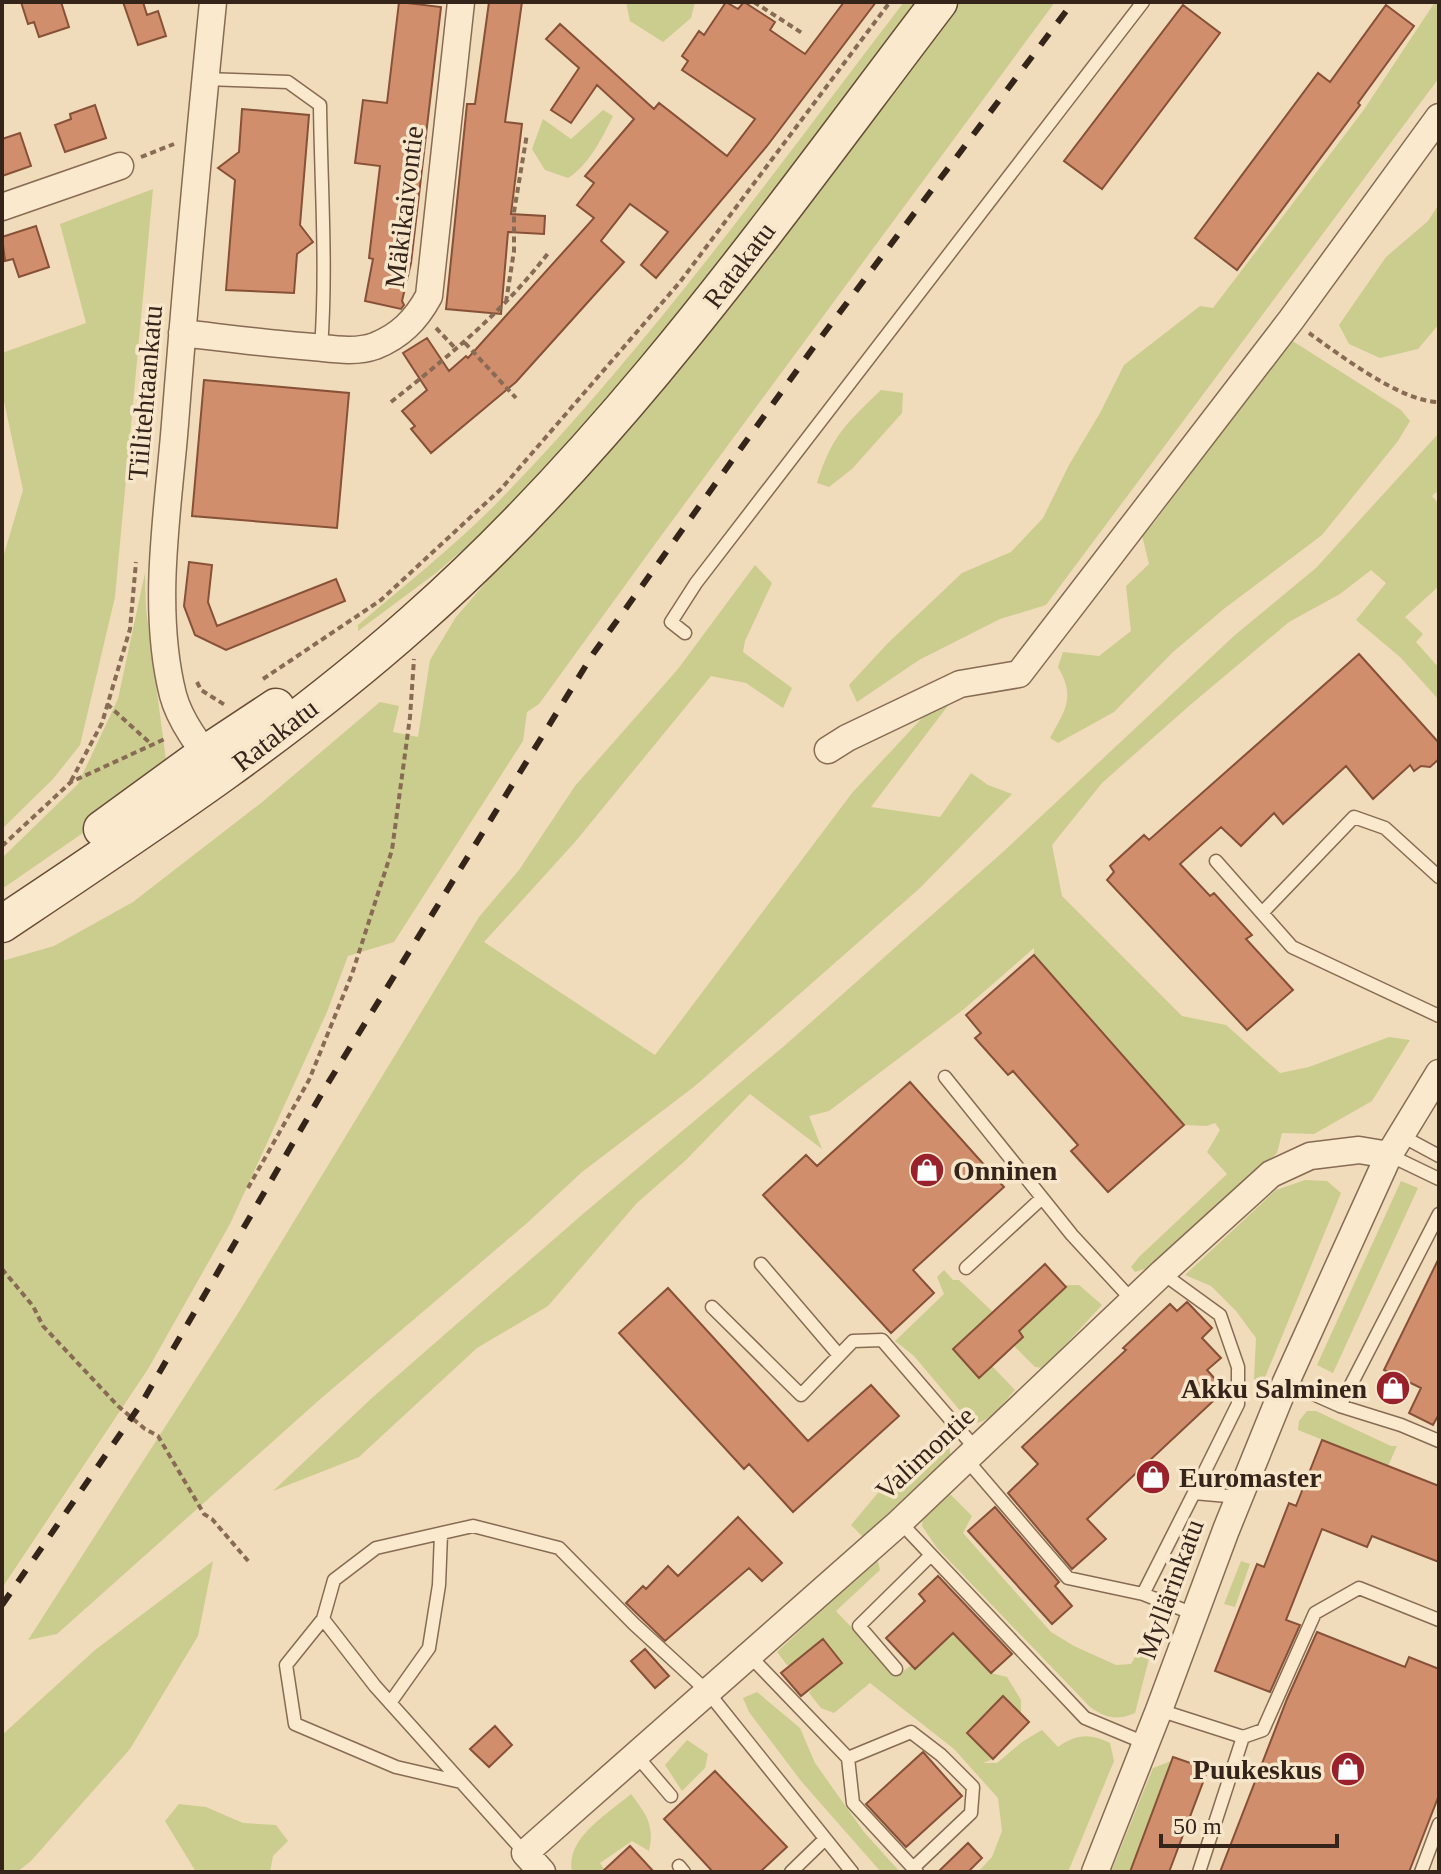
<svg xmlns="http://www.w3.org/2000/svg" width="1441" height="1874" viewBox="0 0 1441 1874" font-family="Georgia,serif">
  <rect width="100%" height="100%" fill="#f0dbba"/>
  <path fill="#cbcd8e" d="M626 2H695L691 18 663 42 630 21Z
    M904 2H920L704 285 595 414 508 511 436 573 358 631V625C404 586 452 548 495 505 646 351 773 173 904 2Z
    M959 2H1055L658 540 539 704 527 712 523 741 394 942 348 956 327 1012 230 1224 148 1369 2 1588V961L54 946 133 902 261 803 380 702 399 706 393 732 418 737 430 660 456 617 766 258Z
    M1435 2H1439V78L1046 605 1000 619 919 660 857 702 849 685 888 643 962 573 1011 552 1043 518 1069 465 1100 413 1124 365 1200 306 1213 308 1363 111Z
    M603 110 613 116C602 138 589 165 568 178L545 170 532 149 543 119 571 139Z
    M153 189 115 597 80 745 53 779 2 829V561L23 490 2 392V353L86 323 60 224Z
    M1439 204V324L1418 349 1380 358 1349 344 1339 325 1386 257 1428 221Z
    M1291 340 1401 410 1410 421 1398 441 1322 535 1225 608 1173 652 1114 712 1058 743 1050 738C1065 710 1076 698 1058 667L1063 652 1099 656 1131 631 1126 586 1149 564 1142 535 1154 523Z
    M881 390 903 393 902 413 852 469 829 487 817 483C832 435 846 424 881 390Z
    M1439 433V490L1432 496 1439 504V586L1405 617 1423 634 1416 642 1439 668V700L1400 657 1356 620 1386 583 1371 570 1340 594 1289 622 1189 706 1102 783 1052 845 1062 896 1182 1016 1226 1025 1280 1073 1309 1067 1389 1037 1410 1040 1372 1101 1314 1134 1282 1133 1277 1153 1151 1267 1135 1272 1131 1267 1139 1257 1227 1174 1207 1152 1220 1130 1215 1123 1207 1126 1184 1125 1034 955V948L964 1009 829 1111 809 1116 822 1149 750 1094 686 1160 637 1203 548 1306 477 1348 359 1457 273 1491 373 1397 584 1213 783 1047 1004 851 1235 635 1316 568Z
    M755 565 772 583 745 641 743 652 792 688 783 708 746 683 711 676 575 842 484 942 655 1055 852 793 937 702 953 699 871 807 940 817 971 773 988 785 1012 794 920 888 695 1086 582 1172 526 1224 318 1401 57 1634 28 1640 237 1315 479 917 519 870 575 786 678 669Z
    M145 573 146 609 166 760 160 773 106 817 2 889V858L78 784 118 699Z
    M1305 1180 1327 1181 1341 1193 1261 1387 1254 1379 1256 1338 1236 1311 1211 1286 1185 1275 1276 1190Z
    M1401 1181 1418 1188 1333 1373 1317 1365Z
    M944 1270 953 1280H959L993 1312 953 1350 979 1378 992 1366 1015 1390C1001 1405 987 1430 964 1421L962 1413 914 1356 895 1341 944 1294 937 1277Z
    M1064 1285H1079L1102 1305 1044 1368 1035 1367 1014 1346 1023 1337 1019 1331 1066 1287Z
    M1307 1411H1316L1391 1446H1397L1388 1466 1298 1430 1299 1421Z
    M950 1434V1455L863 1537 851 1525 887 1482 937 1446 941 1435Z
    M950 1494 972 1516 963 1533 1051 1632 1074 1646 1116 1665 1131 1664 1143 1643 1151 1651 1135 1713C1116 1721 1106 1718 1090 1707L937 1548 922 1526 923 1517Z
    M877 1558 880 1570 836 1611 897 1676 953 1633 991 1673 1007 1677 1021 1700V1714L1003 1697 967 1733 993 1759 983 1763H997L1022 1742 1042 1730 1058 1747C1076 1734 1090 1733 1110 1743L1114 1761 1068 1872H978L992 1857 1002 1831 998 1798 954 1749 870 1683 834 1713 821 1708 809 1693 823 1674 809 1667 787 1665 777 1652Z
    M213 1561 198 1636 130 1749 31 1861 17 1872H2V1735L95 1650Z
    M1241 1561 1250 1564 1235 1607 1224 1604Z
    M757 1692 800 1728 815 1763 864 1832 900 1872H881L801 1781 749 1712 743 1698Z
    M687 1740 708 1754 705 1768 682 1791 665 1765Z
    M1171 1761 1130 1872H1111L1153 1768Z
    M631 1794C646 1814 655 1825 649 1851L632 1841 600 1863 606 1872H572C565 1838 608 1814 631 1794Z
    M179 1804 206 1807 243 1823 276 1825 288 1841 273 1856 270 1872H196L165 1821Z"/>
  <path fill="#d08e6d" stroke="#875138" stroke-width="2" d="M21 2H61L69 27 39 37 34 22 28 24Z
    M123 2H143L147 15 158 11 166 36 138 45Z
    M399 2 441 7 411 263 402 301 404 305 401 309 365 301 373 259 369 258 380 166 355 163 363 100 387 103Z
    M489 2H522L505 122 522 124 511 214 545 216 544 234 508 232 501 314 446 309 467 104H475Z
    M726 2 738 9 744 2 775 22 770 30 805 54 844 2H876L767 146 656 278 641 265 668 232 630 204 601 241 624 262 516 382 431 453 411 429 415 426 402 411 427 390 403 353 427 338 449 371 466 356 468 358 594 218 577 205 594 183 585 176 634 119 597 85 571 123 551 110 579 68 546 39 560 24 654 109 659 103 727 156 755 119 682 70 688 61 682 56 699 31 704 35Z
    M1183 5 1220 33 1102 189 1064 161Z
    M1386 5 1414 26 1358 103 1360 105 1237 270 1195 238 1318 73 1330 82Z
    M95 105 106 138 65 152 55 125 71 119 70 114Z
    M242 109 309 115 300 225 313 242 297 254 294 293 226 290 235 180 218 168 239 152Z
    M20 133 31 166 2 176V139Z
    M36 226 49 267 19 277 13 259 5 261 2 237Z
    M204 380 349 393 337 528 192 516Z
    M189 562 212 565 208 602 217 626 336 579 345 601 226 650 195 635 184 606Z
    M1359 654 1439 743V759L1430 767 1421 766 1414 771 1410 765 1373 799 1346 766 1283 824 1274 813 1241 846 1221 827 1180 864 1210 896 1214 893 1252 935 1246 939 1293 990 1247 1030 1107 880 1114 872 1110 866 1144 835 1149 840Z
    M1034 955 1184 1125 1108 1192 1071 1151 1078 1145 1013 1071 1008 1075 975 1038 981 1033 966 1015Z
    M910 1082 1004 1187 913 1270 934 1293 891 1333 763 1195 806 1155 817 1166Z
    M1439 1258V1414L1433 1425 1409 1413 1421 1388 1384 1370Z
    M1045 1264 1066 1287 1019 1331 1023 1337 979 1378 953 1349Z
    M668 1288 808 1441 871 1385 899 1416 793 1512 749 1464 744 1469 619 1333Z
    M1187 1302 1212 1328 1202 1338 1221 1358 1207 1370 1225 1390 1087 1519 1106 1539 1072 1569 1008 1493 1038 1464 1022 1447 1126 1350 1123 1348 1170 1304 1177 1311Z
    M1322 1440 1439 1486V1562L1372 1536 1367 1547 1322 1529 1286 1620 1300 1625 1270 1692 1215 1671 1257 1564 1264 1567 1289 1503 1296 1506Z
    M995 1507 1059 1582 1055 1586 1072 1606 1052 1624 968 1531Z
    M738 1517 782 1563 762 1581 749 1568 665 1641 626 1603 643 1586 646 1589 668 1566 678 1576Z
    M938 1576 1012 1654 991 1673 953 1633 915 1669 886 1638 925 1601 919 1594Z
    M1317 1632 1405 1667 1409 1657 1439 1669V1795L1409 1872H1220L1287 1699Z
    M823 1639 842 1663 801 1696 781 1673Z
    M645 1649 669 1676 655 1688 631 1661Z
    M1003 1696 1029 1722 993 1759 967 1733Z
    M495 1726 512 1745 489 1767 470 1749Z
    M923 1752 962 1796 906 1847 866 1804Z
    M1173 1757 1208 1769 1169 1872H1130Z
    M715 1771 787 1847 760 1872H713L664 1819Z
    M968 1843 982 1858 968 1872H938Z
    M630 1846 654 1872H602Z"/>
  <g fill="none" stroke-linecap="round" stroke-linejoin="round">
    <g stroke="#876b54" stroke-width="15">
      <path id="lane" d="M205 79 288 82 320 105C321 186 327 267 321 348
        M685 633 671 622 696 583 1143 2
        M1216 861 1292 947 1439 1016
        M1263 912 1354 817 1385 828 1439 877
        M945 1077 1072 1235 1132 1300
        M1402 1136 1439 1156
        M1389 1155 1439 1179
        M761 1264 838 1354
        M966 1268 1042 1198
        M1162 1273 1220 1315 1238 1367V1404L1194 1493
        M712 1307 801 1395 853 1341 882 1340 976 1449
        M1286 1382 1340 1406 1401 1425 1439 1441
        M1340 1406 1439 1214
        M966 1459 1068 1578 1143 1594
        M900 1522 1085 1718 1145 1743
        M1194 1614 1143 1594 1194 1493 1239 1497
        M323 1619 286 1665 295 1724 396 1767 461 1782
        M748 1654 848 1758 853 1803 917 1872
        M896 1669 859 1626 931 1555
        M390 1703 429 1648 439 1585 441 1534
        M1159 1710 1243 1737 1263 1730 1315 1613 1359 1588 1439 1620
        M636 1755 671 1796
        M848 1758 911 1732 941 1755 973 1787 971 1813 913 1868
        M525 1853 375 1686 323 1619 334 1580 376 1548 473 1526 559 1548 634 1624 707 1691 852 1872
        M679 1866 684 1872
        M791 1872 825 1839
        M1199 1872 1243 1737
        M1421 1872 1439 1824"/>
    </g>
    <g stroke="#876b54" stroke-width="29">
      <path id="street" d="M213 2C199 143 186 283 175 424 168 512 151 607 173 695 180 721 199 746 216 767
        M2 207 120 166
        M182 333C226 338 269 344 313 347 333 349 356 353 375 346 400 336 416 320 429 296L461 2
        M828 750 847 738 960 684 1019 674 1291 320 1439 117
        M542 1872 525 1853 900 1522 1162 1273 1271 1174 1310 1156 1359 1150 1389 1155
        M1095 1872 1159 1710 1226 1530 1286 1382 1389 1155 1439 1073"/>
    </g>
    <g stroke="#684c37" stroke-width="39">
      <path id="secondary" d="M102 829 205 754 276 707
        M2 924C144 829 287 735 415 621 618 442 776 216 939 2"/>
    </g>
    <path stroke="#876b54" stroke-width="4" stroke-dasharray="6 4" stroke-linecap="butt" d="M754 2 802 33
      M141 157 174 144
      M506 302 514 251V212L527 134
      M436 328 457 350
      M1309 333C1340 355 1401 402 1439 402
      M465 343 516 398
      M391 402C449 356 504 311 549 252
      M263 679 381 600 501 489 680 282 890 2
      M197 682 201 690 225 705
      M107 704 150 743
      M71 781 102 723 130 629 136 562
      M2 846 71 782 167 738
      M248 1188 309 1080 352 974 392 850 410 717 414 659
      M2 1269 33 1306 43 1326 118 1406 145 1429 158 1436 204 1514 212 1519 249 1562"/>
    <use href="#lane" stroke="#fae9cd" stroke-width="12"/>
    <use href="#street" stroke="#fae9cd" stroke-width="26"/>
    <use href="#secondary" stroke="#fae9cd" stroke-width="36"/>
    <path stroke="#35241a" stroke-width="6" stroke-dasharray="14 14" stroke-linecap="butt" d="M2 1605 141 1404 325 1088 593 654 813 348 1073 2"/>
  </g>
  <defs>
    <g id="shop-disc" transform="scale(1.8)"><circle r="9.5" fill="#98212c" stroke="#f7e6c9"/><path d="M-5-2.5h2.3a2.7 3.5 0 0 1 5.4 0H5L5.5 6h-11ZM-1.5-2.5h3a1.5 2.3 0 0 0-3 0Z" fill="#fff"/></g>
  </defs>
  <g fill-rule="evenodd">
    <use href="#shop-disc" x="927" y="1170"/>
    <use href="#shop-disc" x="1393" y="1388"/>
    <use href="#shop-disc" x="1153" y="1477"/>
    <use href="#shop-disc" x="1348" y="1769"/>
  </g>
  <g text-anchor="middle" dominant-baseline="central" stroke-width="7" stroke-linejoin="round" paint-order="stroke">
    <g font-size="28" fill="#35241a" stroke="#f7e6c9">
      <text transform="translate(404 207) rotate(-83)">Mäkikaivontie</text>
      <text transform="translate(739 265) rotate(-53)">Ratakatu</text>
      <text transform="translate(145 393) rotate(-85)">Tiilitehtaankatu</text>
      <text transform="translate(275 735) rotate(-38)">Ratakatu</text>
      <text transform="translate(925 1453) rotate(-43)">Valimontie</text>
      <text transform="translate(1170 1589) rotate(-70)">Myllärinkatu</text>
    </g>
    <g font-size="28" font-weight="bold" fill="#35241a" stroke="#f7e6c9" text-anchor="start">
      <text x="953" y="1170">Onninen</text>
      <text x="1367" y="1388" text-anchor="end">Akku Salminen</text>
      <text x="1179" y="1477">Euromaster</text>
      <text x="1322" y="1769" text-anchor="end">Puukeskus</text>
    </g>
  </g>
  <rect width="1441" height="1874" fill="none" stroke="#35241a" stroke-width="8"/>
  <path d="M1161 1834v12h176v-12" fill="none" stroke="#35241a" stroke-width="4"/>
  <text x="1173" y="1834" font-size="24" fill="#35241a" stroke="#f7e6c9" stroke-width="6" paint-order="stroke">50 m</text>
</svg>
